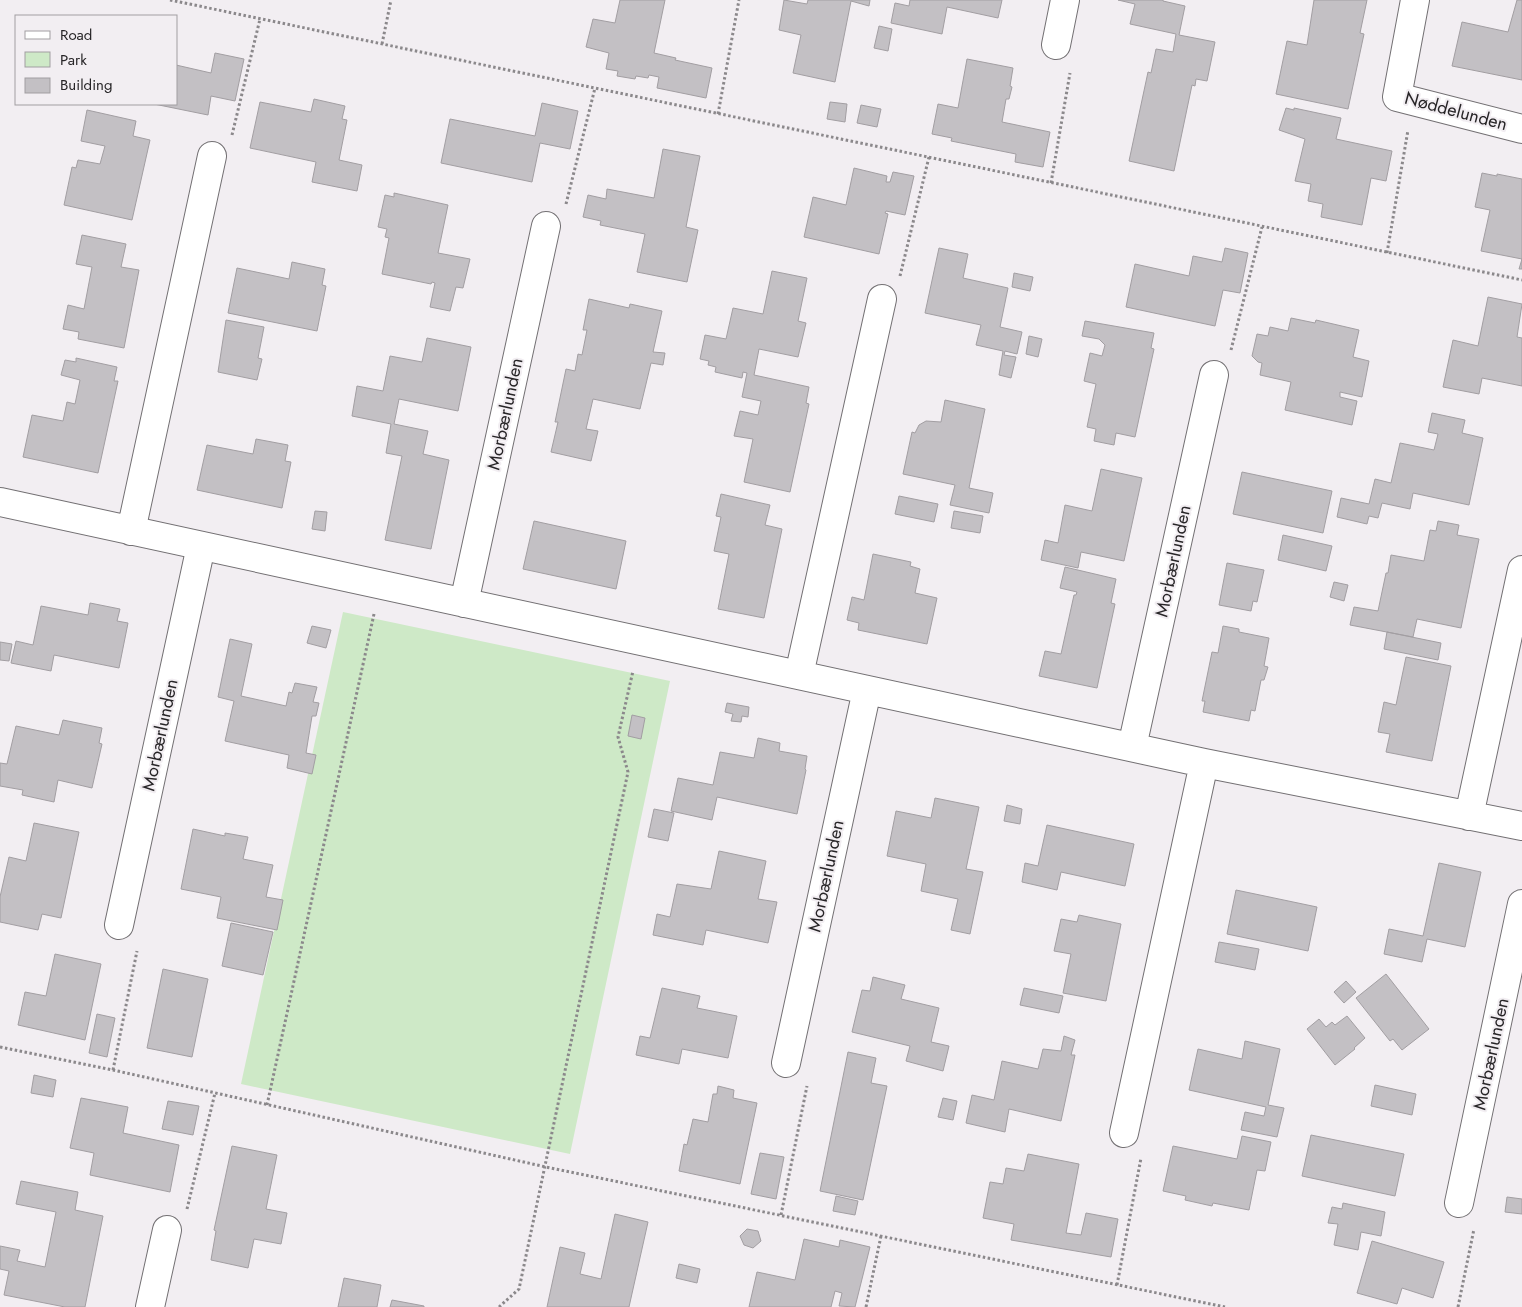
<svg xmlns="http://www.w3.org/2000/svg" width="1522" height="1307" viewBox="0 0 1522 1307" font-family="Jost,sans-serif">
  <rect width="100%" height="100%" fill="#f2eef2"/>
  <path fill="#cee9c7" d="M343 612 670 681 570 1154 241 1084Z"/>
  <path fill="#c3c0c4" stroke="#a29ea2" d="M620 0H665L654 53 676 58 675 60 712 68 706 98 657 88 659 77 649 75 648 78 636 76 635 79 617 76 618 71 606 69 609 53 586 47 593 19 615 23Z
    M784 0 807 4 808 0H870L869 6 851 1 835 82 793 73 801 35 779 30Z
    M910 0H1002L998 18 947 7 942 34 891 23 895 3 909 6Z
    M1118 0H1163V1L1185 6 1179 35 1215 42 1207 81 1196 79 1195 86 1192 85 1174 171 1129 161 1148 72 1151 73 1156 49 1173 52 1176 34 1130 24 1135 4Z
    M1314 0H1367L1360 33 1364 34 1348 109 1276 94 1287 41 1307 45Z
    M1517 0H1522V80L1452 66 1462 22 1508 32Z
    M879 26 892 29 888 51 874 48Z
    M215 53 244 59 235 101 211 96 208 115 154 104H176V65L211 73Z
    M967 59 1013 68 1010 86 1012 87 1009 99H1006L1002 122 1050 132 1043 167 1015 162 1016 154 951 141 952 138 932 134 938 104 958 108Z
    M314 99 345 106 342 119 347 120 339 160 362 165 357 191 312 182 316 162 250 148 260 102 311 112Z
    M830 102 847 104 845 122 827 119Z
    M542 103 578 111 570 149 540 143 532 182 441 163 450 119 535 136Z
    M861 105 881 109 877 127 857 123Z
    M1286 108 1294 110V108L1341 118 1336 139 1392 151 1386 181 1371 178 1362 225 1321 217 1323 204 1308 201 1311 184 1295 181 1305 139 1279 130Z
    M87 110 136 121 133 136 150 140 132 220 64 205 72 167 76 168 78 160 100 164 105 146 81 141Z
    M663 149 700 156 686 227 698 230 687 282 637 272 645 234 600 225 601 221 583 217 588 195 606 199 607 189 654 198Z
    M854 168 887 176 886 182H890L893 172 914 176 905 215 886 211 885 213 888 214 879 254 804 237 813 197 846 205Z
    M1482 173 1497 176V174L1522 179V269H1519L1522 259 1481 251 1490 210 1475 207Z
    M394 193 448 205 438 253 470 259 463 288 456 287 450 311 430 307 435 283 432 282 431 284 382 274 389 238 385 237 387 229 378 227 385 195 394 197Z
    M82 235 126 244 121 267 139 270 124 348 78 339 79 332 63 329 68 305 84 309 92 267 76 264Z
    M939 248 968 254 963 278 1008 288 1000 327 1022 332 1017 354 1005 351 1004 355 1016 357 1011 378 999 375 1003 351 976 345 981 325 925 313Z
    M1225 248 1248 253 1240 293 1223 290 1215 326 1126 307 1135 264 1189 276 1193 256 1222 262Z
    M292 262 325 269 322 285 326 286 317 331 228 313 237 268 289 279Z
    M772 271 807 278 798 321 806 323 798 357 759 349 754 375 809 387 806 403 809 404 790 492 744 482 753 439 734 436 740 411 758 415 761 401 742 397 747 373 743 372 742 378 715 372 716 367 708 365 709 361 700 359 705 335 726 339 733 308 763 314Z
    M1014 273 1033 277 1030 291 1012 287Z
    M1488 297 1522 304 1517 337 1522 338V386L1482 378 1479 394 1443 387 1453 340 1478 346Z
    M589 299 629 308 630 304 662 311 653 352 665 353 663 365 651 363 640 409 593 399 586 429 598 431 591 461 551 452 558 422H555L566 369 575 371 578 354 582 355 587 330H583Z
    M1291 318 1315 323 1316 320 1359 330 1353 357 1369 361 1362 397 1340 392V397L1357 401 1352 425 1285 410 1291 382 1260 375 1262 363 1258 362 1252 356 1257 334 1268 336 1270 327 1288 331Z
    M226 320 264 327 258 358 262 359 257 380 218 372Z
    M1085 321 1154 333 1151 348 1154 349 1135 437 1116 433 1114 445 1094 441 1096 429 1087 427 1096 384 1084 381 1090 353 1102 356 1105 345 1099 339 1082 336Z
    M1029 336 1042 339 1038 357 1026 354Z
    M427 338 471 347 458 411 399 399 394 424 428 431 423 454 449 460 431 549 385 540 402 456 386 453 391 424 352 416 357 386 383 391 390 356 422 362Z
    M76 358 117 367 114 381H118L98 473 23 457 32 415 63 421 67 402 75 404 80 380 61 375 65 360 76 362Z
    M945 400 985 409 969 488 993 493 989 513 950 505 955 485 903 474 912 432 915 433 919 425 926 421 941 422Z
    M1432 413 1465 420 1462 433 1483 438 1469 505 1413 493 1410 509 1382 503 1378 518 1369 516 1367 524 1337 517 1341 498 1369 504 1375 479 1391 483 1400 443 1434 450 1438 434 1428 432Z
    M256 439 288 445 285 461 291 462 282 508 197 490 207 445 253 454Z
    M1101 469 1142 478 1124 561 1081 552 1078 568 1041 560 1045 540 1058 543 1065 505 1092 511Z
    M1242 472 1332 491 1323 533 1233 514Z
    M721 494 770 505 765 525 782 529 764 618 718 609 729 554 714 551 721 517 716 516Z
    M899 496 938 504 934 522 895 514Z
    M315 511 327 512 325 531 312 529Z
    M954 511 983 516 980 533 951 528Z
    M534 521 626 541 616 589 523 569Z
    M1438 521 1459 525 1457 535 1479 539 1461 628 1417 619 1413 637 1350 625 1354 607 1378 611 1386 573H1388L1391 555 1424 561 1430 530 1436 531Z
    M1283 535 1332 546 1326 571 1278 560Z
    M873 554 911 562 910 566 920 569 915 593 937 598 927 644 858 630 859 623 847 620 852 597 864 600Z
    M1227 563 1264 570 1257 602 1253 601 1251 611 1219 605Z
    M1065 567 1116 579 1111 603 1115 604 1097 688 1039 676 1045 651 1061 654 1074 595H1076L1077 592 1060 588Z
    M1334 582 1348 585 1344 601 1330 597Z
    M90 603 120 609 117 621 128 623 119 668 54 655 51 671 11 663 16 641 33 645 41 606 88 615Z
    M312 626 331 630 326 648 307 643Z
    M1223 626 1239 629V632L1269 638 1264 666 1268 667 1264 680H1261L1255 711 1251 710 1249 721 1203 712 1205 701H1202L1212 652 1218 653Z
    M1387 632 1441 643 1438 660 1384 649Z
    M230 639 252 644 241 696 286 706 289 692 292 693 295 683 317 687 313 702 319 703 316 716H312L306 753 316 755 312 774 287 768 289 755 225 741 234 701 218 697Z
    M0 642 12 644 9 661 0 660Z
    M1406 657 1451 666 1432 761 1386 752 1390 734 1378 732 1384 702 1396 705Z
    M727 703 749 707 748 717 742 716 741 722 731 721 733 714 725 712Z
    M632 715 645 718 641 739 628 736Z
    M63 720 102 728 99 743 102 744 92 788 58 780 54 802 22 795 23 790 0 786V763L7 764 16 726 59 735Z
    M758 738 780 743 779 751 807 756 805 769 806 770 797 814 717 797 712 820 671 811 678 778 713 785 720 752 754 758Z
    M935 798 979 807 966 869 983 872 970 934 951 930 958 899 921 891 926 864 887 856 896 811 931 818Z
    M1007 805 1022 809 1020 824 1004 821Z
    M654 809 674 813 668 841 648 837Z
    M34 823 79 832 61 918 42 914 38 930 0 922V897L9 857 26 861Z
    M1047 825 1134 844 1125 886 1061 872 1057 890 1022 882 1025 863 1038 866Z
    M193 829 225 836V833L248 837 243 859 273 865 266 897 283 900 277 930 217 918 221 897 181 889Z
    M719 851 766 861 758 899 777 902 768 943 706 930 703 945 653 935 657 914 670 917 677 884 711 889Z
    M1439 863 1481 872 1465 947 1427 939 1422 962 1384 954 1389 929 1423 936Z
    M1236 890 1317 907 1308 951 1227 934Z
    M1079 915 1121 924 1106 1001 1063 993 1071 954 1054 951 1061 919 1077 922Z
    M231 923 273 932 263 975 222 966Z
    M1219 942 1259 949 1255 970 1215 962Z
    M55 954 101 964 85 1040 18 1025 25 992 46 996Z
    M163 969 208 979 192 1057 147 1048Z
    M1386 974 1429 1029 1402 1050 1393 1039 1390 1041 1356 998Z
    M873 977 905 985 901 999 939 1008 931 1042 949 1046 943 1071 906 1061 910 1046 852 1032 862 990 870 991Z
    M1346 981 1356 992 1344 1003 1334 992Z
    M662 988 700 996 697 1008 737 1016 728 1058 682 1049 679 1064 636 1055 640 1036 650 1038Z
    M1024 988 1063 996 1059 1013 1020 1005Z
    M97 1014 115 1018 107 1057 89 1053Z
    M1347 1016 1365 1038 1354 1048 1355 1049 1335 1065 1307 1029 1319 1019 1326 1027 1332 1022 1335 1025Z
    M1064 1036 1075 1040 1071 1055H1075L1061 1121 1009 1109 1005 1132 966 1123 972 1095 994 1100 1002 1061 1038 1069 1043 1049 1061 1051Z
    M1245 1041 1280 1049 1268 1105 1284 1108 1277 1137 1241 1130 1245 1112 1264 1116 1266 1107 1189 1090 1198 1049 1242 1059Z
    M848 1052 876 1058 871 1083 887 1086 863 1200 820 1191Z
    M34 1075 56 1080 53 1097 31 1093Z
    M1375 1085 1416 1094 1412 1115 1371 1106Z
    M718 1086 734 1090 733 1098 757 1103 740 1184 679 1171 684 1144 687 1145 693 1119 708 1122 713 1094H717Z
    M81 1098 128 1107 123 1133 179 1145 170 1192 90 1175 94 1153 70 1148Z
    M943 1098 957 1101 953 1120 938 1117Z
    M168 1101 199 1106 193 1135 162 1129Z
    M1311 1135 1404 1154 1395 1196 1302 1176Z
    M1242 1136 1271 1142 1265 1171 1257 1170 1249 1210 1213 1203 1212 1206 1185 1200 1186 1196 1163 1191 1173 1146 1237 1159Z
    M232 1146 277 1155 266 1209 287 1213 281 1244 254 1239 248 1268 211 1260 216 1231 214 1230Z
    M760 1153 784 1157 776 1199 751 1194Z
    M1028 1154 1079 1164 1066 1233 1081 1235 1086 1213 1118 1219 1111 1257 1011 1240 1014 1224 983 1218 990 1182 1003 1184 1006 1168 1024 1171Z
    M21 1181 78 1192 75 1210 103 1216 85 1307H65L4 1295 9 1271 0 1269V1246L20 1250 17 1261 45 1267 56 1212 16 1204Z
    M836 1196 858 1201 855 1215 833 1211Z
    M1507 1197 1522 1199V1214L1505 1212Z
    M1343 1203 1385 1212 1381 1236 1361 1232 1358 1250 1334 1245 1338 1224 1328 1223 1332 1207 1342 1209Z
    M615 1214 648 1222 629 1307H547L560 1247 585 1253 580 1274 601 1279Z
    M747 1229 758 1231 761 1241 753 1248 744 1245 740 1236Z
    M804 1239 839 1247 840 1240 870 1247 855 1307 839 1306 842 1293 835 1291 831 1307H749L757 1272 795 1280Z
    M1372 1241 1444 1262 1433 1298 1402 1288 1397 1304 1357 1293Z
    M679 1264 700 1269 697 1283 676 1278Z
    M344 1278 381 1285 377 1307H338Z
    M392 1300 424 1306V1307H390Z"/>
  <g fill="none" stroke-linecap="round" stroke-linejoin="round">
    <g stroke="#737073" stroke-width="30">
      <path id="minor" d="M1415 0 1397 97 1522 129
        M1056 45 1065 0
        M0 502 1204 763 1522 826
        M131 531 212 156
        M464 603 546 226
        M799 675 882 299
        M1132 747 1214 375
        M1469 816 1522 570
        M119 925 201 546
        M786 1063 867 690
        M1124 1133 1204 763
        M1459 1203 1522 904
        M150 1307 167 1230"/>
    </g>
    <path stroke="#8b888b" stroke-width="3" stroke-dasharray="2.5 2.5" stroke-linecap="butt" d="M170 0 1522 280
      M382 44 391 0
      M718 114 739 0
      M232 135 260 19
      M1051 183 1070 73
      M566 204 595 88
      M1387 253 1408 130
      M900 276 929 157
      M1231 350 1262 227
      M0 1047 113 1070 546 1167 1225 1307
      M113 1070 137 951
      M267 1105 374 614
      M187 1209 215 1093
      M781 1215 807 1086
      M1117 1285 1141 1158
      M499 1307 519 1289 628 772 618 737 633 671
      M866 1307 881 1236
      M1458 1307 1474 1229"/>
    <use href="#minor" stroke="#fff" stroke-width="28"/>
  </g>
  <g text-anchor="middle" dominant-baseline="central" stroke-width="4" stroke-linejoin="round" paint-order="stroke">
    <g font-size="18" fill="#272527" stroke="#f2eef2">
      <text transform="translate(1456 111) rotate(15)">Nøddelunden</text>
      <text transform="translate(505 414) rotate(-78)">Morbærlunden</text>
      <text transform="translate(1173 561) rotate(-78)">Morbærlunden</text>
      <text transform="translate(160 735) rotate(-78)">Morbærlunden</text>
      <text transform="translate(826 876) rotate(-78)">Morbærlunden</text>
      <text transform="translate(1491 1054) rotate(-78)">Morbærlunden</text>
    </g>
  </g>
  <rect x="15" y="15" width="162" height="90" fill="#f2eef2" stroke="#a19ea1"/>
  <rect x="25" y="31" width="25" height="8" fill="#ffffff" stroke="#a19ea1"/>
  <text x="60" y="40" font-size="15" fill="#272527">Road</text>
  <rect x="25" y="52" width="25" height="15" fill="#cee9c7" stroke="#a19ea1"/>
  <text x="60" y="65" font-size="15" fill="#272527">Park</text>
  <rect x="25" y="78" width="25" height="15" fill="#c3c0c4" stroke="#a19ea1"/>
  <text x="60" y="90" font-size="15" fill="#272527">Building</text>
</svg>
